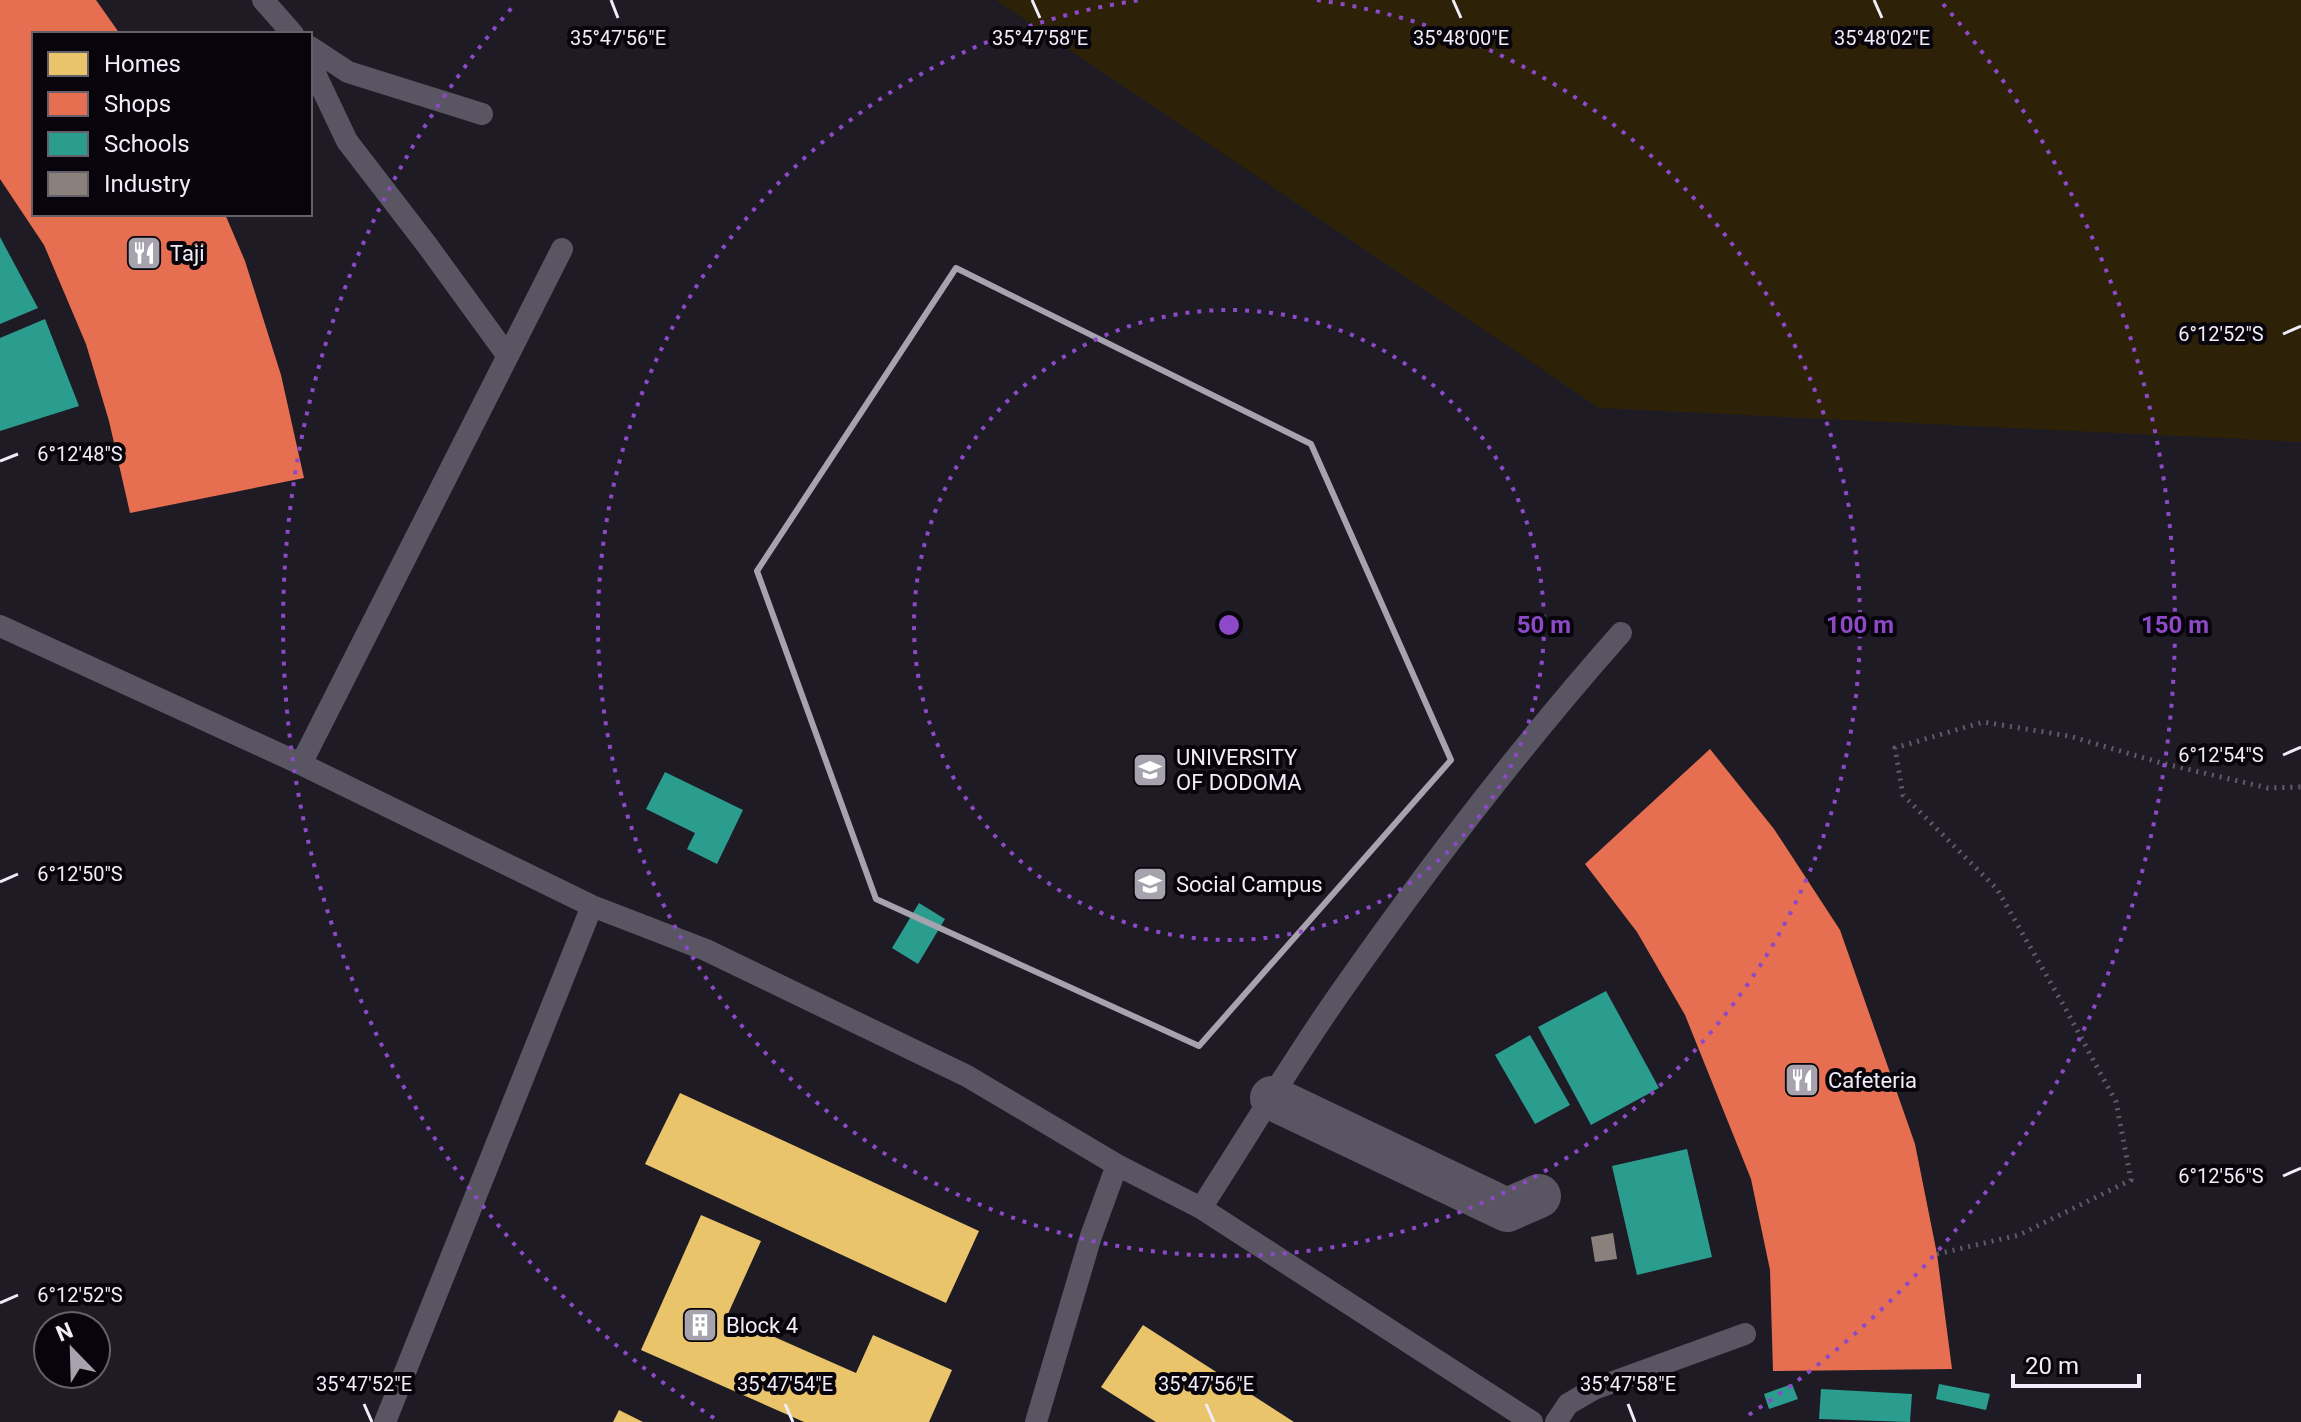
<svg xmlns="http://www.w3.org/2000/svg" width="2301" height="1422" viewBox="0 0 2301 1422" font-family="Roboto,sans-serif">
  <rect width="100%" height="100%" fill="#1e1b25"/>
  <path fill="#2d2208" d="M996 0H2301V442L1599 408Z"/>
  <path fill="#e9c46a" d="M680 1093 979 1231 946 1303 645 1164Z
    M701 1215 761 1241 727 1316 856 1373 873 1335 952 1370 929 1422H804L641 1350Z
    M1143 1325 1294 1422H1156L1101 1387Z
    M619 1410 643 1422H613Z"/>
  <path fill="#e76f51" d="M0 0H96L120 34H34V214H225L245 261 281 375 304 478 130 513 109 421 86 344 44 245 0 179Z
    M1710 749 1774 829 1840 930 1915 1144 1937 1254 1952 1369 1773 1371 1770 1270 1751 1179 1685 1015 1637 932 1585 864Z"/>
  <path fill="#2a9d8f" d="M0 237 38 308 0 324Z
    M45 319 79 406 0 431V338Z
    M665 772 743 810 717 864 687 849 695 833 646 809Z
    M919 903 945 919 918 964 892 948Z
    M1606 991 1659 1088 1591 1125 1538 1027Z
    M1530 1035 1570 1105 1535 1124 1495 1055Z
    M1687 1149 1712 1257 1637 1275 1612 1166Z
    M1792 1384 1798 1399 1769 1409 1764 1394Z
    M1939 1384 1990 1394 1986 1410 1936 1399Z
    M1821 1389 1912 1394 1910 1422 1819 1419Z"/>
  <path fill="#8a817c" d="M1613 1233 1617 1259 1595 1262 1591 1237Z"/>
  <g fill="none" stroke-linecap="round" stroke-linejoin="round">
    <path stroke="#5f5c67" stroke-width="5" stroke-dasharray="2 6" stroke-linecap="butt" d="M1937 1254 2019 1235 2131 1180 2116 1102 2064 1006 1997 889 1903 795 1895 748 1983 722 2069 736 2161 763 2268 788 2301 787"/>
    <path stroke="#5a5563" stroke-width="22" d="M263 0 293 34
      M310 47 348 72 482 114
      M310 63 347 141 427 245 507 355
      M0 626 301 764 592 906 706 950 967 1076 1117 1165 1201 1208 1532 1422
      M301 764 562 249
      M1201 1208C1247 1137 1291 1063 1340 993 1427 869 1521 746 1621 633
      M385 1422 592 906
      M1036 1422 1091 1236 1117 1165
      M1556 1422 1568 1404 1594 1389 1745 1334"/>
    <path stroke="#5a5563" stroke-width="44" d="M1272 1098 1507 1210 1539 1196"/>
  </g>
  <path fill="none" stroke="#a6a3af" stroke-width="6" stroke-linejoin="round" d="M956 268 1311 444 1451 760 1199 1046 876 899 757 571Z"/>
  <path fill="none" stroke="#f0ecf9" stroke-width="3" d="M611 0 618 18M1032 0 1040 18M1453 0 1461 18M1874 0 1882 18M2283 334 2301 326M0 461 18 454M2283 755 2301 747M0 882 18 874M2283 1176 2301 1168M0 1303 18 1295M364 1404 372 1422M785 1404 793 1422M1206 1404 1214 1422M1628 1404 1635 1422"/>
  <g fill="none" stroke="#8d49c8" stroke-width="4" stroke-dasharray="4 8">
    <circle cx="1229" cy="625" r="315"/>
    <path d="M1317 0A631 631 0 1 1 1141 0"/>
    <path d="M714 1418A946 946 0 0 1 515 4M1943 4A946 946 0 0 1 1744 1418"/>
  </g>
  <defs>
    <g id="restaurant-square" transform="scale(1.8)"><rect x="-9" y="-9" width="18" height="18" rx="4" fill="#a6a3af" stroke="#07050b"/><path d="M-5-6h1v4h1v-4h1v4h1v-4h1v5L-1.5 .5V6h-2V.5L-5-1ZM5-6V6H3V1.5H1.5Q1.5-4 5-6Z" fill="#fff"/></g>
    <g id="university-square" transform="scale(1.8)"><rect x="-9" y="-9" width="18" height="18" rx="4" fill="#a6a3af" stroke="#07050b"/><path d="M0-5L7-2L0 1L-7-2ZM-4 1L0 2.5L4 1V4Q0 6-4 4Z" fill="#fff"/></g>
    <g id="building-square" transform="scale(1.8)"><rect x="-9" y="-9" width="18" height="18" rx="4" fill="#a6a3af" stroke="#07050b"/><path d="M-4-6H4V6H1V3H-1V6H-4ZM-2.5-4.3h1.7v1.8h-1.7ZM.8-4.3h1.7v1.8H.8ZM-2.5-1h1.7V.8h-1.7ZM.8-1h1.7V.8H.8Z" fill="#fff"/></g>
  </defs>
  <g fill-rule="evenodd">
    <use href="#restaurant-square" x="144" y="253"/>
    <use href="#university-square" x="1150" y="770"/>
    <use href="#university-square" x="1150" y="884"/>
    <use href="#restaurant-square" x="1802" y="1080"/>
    <use href="#building-square" x="700" y="1325"/>
  </g>
  <g text-anchor="middle" dominant-baseline="central" stroke-width="8" stroke-linejoin="round" paint-order="stroke">
    <g font-size="22" fill="#f0ecf9" stroke="#07050b" text-anchor="start">
      <text x="170" y="253">Taji</text>
      <text x="1176" y="757">UNIVERSITY<tspan x="1176" dy="25">OF DODOMA</tspan></text>
      <text x="1176" y="884">Social Campus</text>
      <text x="1828" y="1080">Cafeteria</text>
      <text x="726" y="1325">Block 4</text>
    </g>
  </g>
  <g font-size="20" text-anchor="middle" fill="#f0ecf9" stroke="#07050b" stroke-width="8" stroke-linejoin="round" paint-order="stroke">
    <text x="618" y="45">35°47'56"E</text>
    <text x="1040" y="45">35°47'58"E</text>
    <text x="1461" y="45">35°48'00"E</text>
    <text x="1882" y="45">35°48'02"E</text>
    <text x="2221" y="341">6°12'52"S</text>
    <text x="80" y="461">6°12'48"S</text>
    <text x="2221" y="762">6°12'54"S</text>
    <text x="80" y="881">6°12'50"S</text>
    <text x="2221" y="1183">6°12'56"S</text>
    <text x="80" y="1302">6°12'52"S</text>
    <text x="364" y="1391">35°47'52"E</text>
    <text x="785" y="1391">35°47'54"E</text>
    <text x="1206" y="1391">35°47'56"E</text>
    <text x="1628" y="1391">35°47'58"E</text>
  </g>
  <circle cx="1229" cy="625" r="12" fill="#8d49c8" stroke="#07050b" stroke-width="4"/>
  <g font-size="24" text-anchor="middle" font-weight="bold" fill="#8d49c8" stroke="#07050b" stroke-width="8" stroke-linejoin="round" paint-order="stroke">
    <text x="1544" y="633">50 m</text>
    <text x="1860" y="633">100 m</text>
    <text x="2175" y="633">150 m</text>
  </g>
  <rect x="32" y="32" width="280" height="184" fill="#07050b" stroke="#64616a" stroke-width="2"/>
  <rect x="48" y="52" width="40" height="24" fill="#e9c46a" stroke="#64616a" stroke-width="2"/>
  <text x="104" y="72" font-size="24" fill="#f0ecf9">Homes</text>
  <rect x="48" y="92" width="40" height="24" fill="#e76f51" stroke="#64616a" stroke-width="2"/>
  <text x="104" y="112" font-size="24" fill="#f0ecf9">Shops</text>
  <rect x="48" y="132" width="40" height="24" fill="#2a9d8f" stroke="#64616a" stroke-width="2"/>
  <text x="104" y="152" font-size="24" fill="#f0ecf9">Schools</text>
  <rect x="48" y="172" width="40" height="24" fill="#8a817c" stroke="#64616a" stroke-width="2"/>
  <text x="104" y="192" font-size="24" fill="#f0ecf9">Industry</text>
  <g transform="translate(72 1350) rotate(337)"><circle r="38" fill="#07050b" stroke="#64616a" stroke-width="2"/>
  <path d="M0-6L14 30L0 20L-14 30Z" fill="#a6a3af"/>
  <text y="-12" font-size="22" font-weight="bold" text-anchor="middle" fill="#f0ecf9">N</text>
  </g>
  <path d="M2013 1374v12h126v-12" fill="none" stroke="#f0ecf9" stroke-width="4"/>
  <text x="2025" y="1374" font-size="24" fill="#f0ecf9" stroke="#07050b" stroke-width="6" paint-order="stroke">20 m</text>
</svg>
